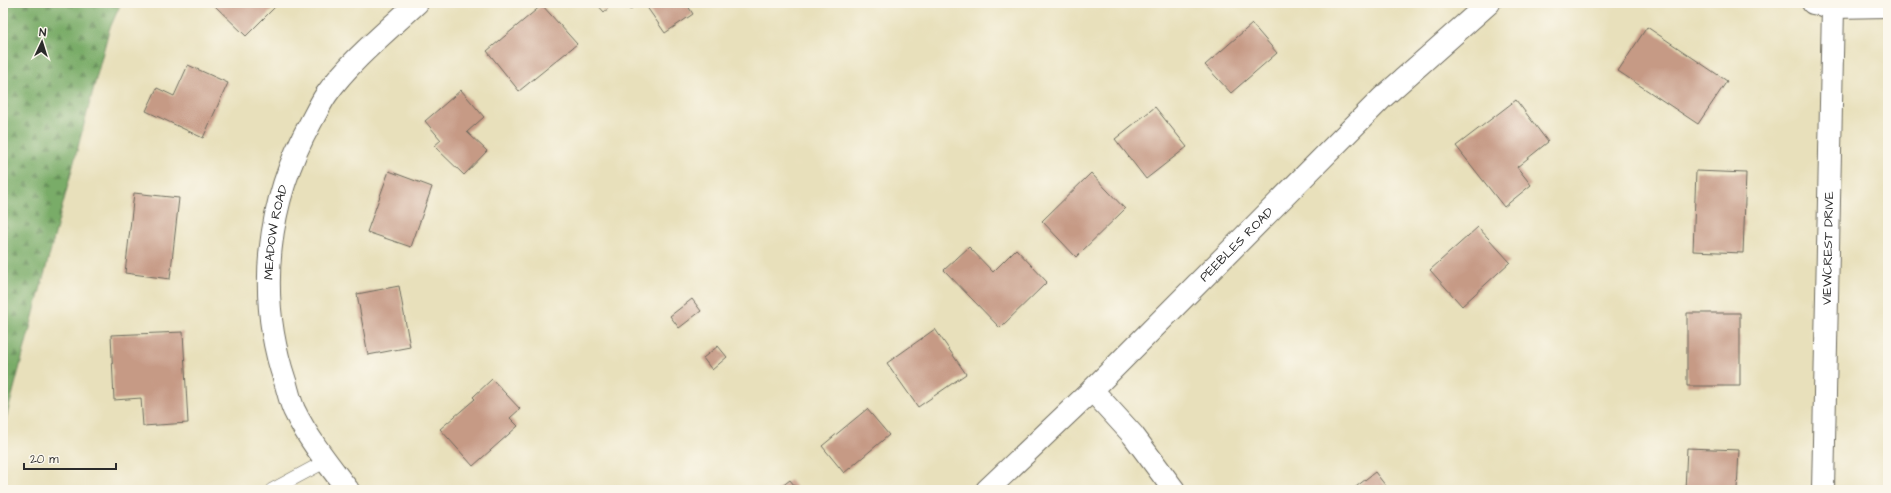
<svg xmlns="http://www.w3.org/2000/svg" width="1891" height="493" viewBox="0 0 1891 493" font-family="'Architects Daughter',sans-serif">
  <defs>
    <pattern id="forest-firs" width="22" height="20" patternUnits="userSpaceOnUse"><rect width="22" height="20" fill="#79ac68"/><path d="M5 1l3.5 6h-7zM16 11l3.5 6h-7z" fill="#638c56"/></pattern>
  </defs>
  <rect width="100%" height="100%" fill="#fbf7ec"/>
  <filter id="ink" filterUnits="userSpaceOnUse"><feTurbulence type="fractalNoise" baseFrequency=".025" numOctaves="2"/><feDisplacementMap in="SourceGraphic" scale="8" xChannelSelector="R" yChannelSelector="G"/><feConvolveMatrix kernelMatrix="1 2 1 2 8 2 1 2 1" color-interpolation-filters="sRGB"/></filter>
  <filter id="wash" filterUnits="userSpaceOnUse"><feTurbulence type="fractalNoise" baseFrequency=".012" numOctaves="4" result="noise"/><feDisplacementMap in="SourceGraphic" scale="16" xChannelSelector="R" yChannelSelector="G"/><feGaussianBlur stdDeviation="0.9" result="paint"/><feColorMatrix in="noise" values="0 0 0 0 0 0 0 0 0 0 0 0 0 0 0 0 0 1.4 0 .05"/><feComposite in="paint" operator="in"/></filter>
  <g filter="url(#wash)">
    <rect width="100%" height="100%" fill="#e8e0bb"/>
    <path fill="url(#forest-firs)" stroke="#526c4a" d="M3 3H121L109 30 3 430Z"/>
    <g id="blocks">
      <path fill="#c69a85" d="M216 3H279L246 36 214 5Z
        M596 3H615L604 12Z
        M624 3H637L630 10Z
        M644 3H686L693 14 665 33Z
        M542 5 577 44 519 91 487 51Z
        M1252 24 1277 53 1231 93 1205 65Z
        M1647 27 1727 81 1698 124 1618 71Z
        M188 65 228 83 203 138 146 111 157 88 174 96Z
        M461 90 484 117 467 132 487 151 464 175 434 146 441 140 425 121Z
        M1516 100 1548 142 1517 167 1531 185 1504 207 1456 146Z
        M1155 107 1187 147 1146 179 1115 139Z
        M389 171 432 187 411 247 367 232Z
        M1696 171 1746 173 1743 253 1693 251Z
        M1091 173 1125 209 1076 257 1042 221Z
        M134 193 179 198 170 279 125 273Z
        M1478 227 1510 262 1462 306 1430 270Z
        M969 247 993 272 1016 249 1047 282 1000 328 944 270Z
        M399 286 410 347 368 355 357 294Z
        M692 299 701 311 679 328 670 316Z
        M1687 313H1740V386H1687Z
        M935 329 966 374 918 407 887 363Z
        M183 332 188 423 143 426 141 398 114 400 111 335Z
        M718 346 727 357 712 370 703 358Z
        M492 379 520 409 510 418 518 426 473 466 440 429 475 399 473 397Z
        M867 409 889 435 844 473 822 446Z
        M1687 448 1739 450 1737 490H1685Z
        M1375 472 1389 490H1352Z
        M790 480 798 490H777Z"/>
    </g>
  </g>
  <g filter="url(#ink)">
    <use href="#blocks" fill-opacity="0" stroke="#6d6a5d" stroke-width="1"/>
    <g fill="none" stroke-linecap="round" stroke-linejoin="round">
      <g stroke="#6d6a5d" stroke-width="14">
        <path id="service" d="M272 490 326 461"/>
      </g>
      <g stroke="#6d6a5d" stroke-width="24">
        <g id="minor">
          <path d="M1813 3 1833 7 1888 6"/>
          <path d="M1092 390 1133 435 1174 490"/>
          <path id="s1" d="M348 490C329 465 308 439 294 410 290 401 288 391 285 381 256 295 267 201 311 122 316 113 320 104 326 95 349 62 387 31 417 3"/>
          <path id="s2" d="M1823 490 1833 7"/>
        </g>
      </g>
      <g stroke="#6d6a5d" stroke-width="24">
        <g id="tertiary">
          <path id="s3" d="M987 490 1092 390 1382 98 1489 3"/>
        </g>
      </g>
      <use href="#service" stroke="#fff" stroke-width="13"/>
      <use href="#minor" stroke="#fff" stroke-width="22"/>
      <use href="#tertiary" stroke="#fff" stroke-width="22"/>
    </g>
  </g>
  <g text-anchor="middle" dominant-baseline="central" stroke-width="3.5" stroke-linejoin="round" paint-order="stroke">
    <g font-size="13" fill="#2b2b2b" stroke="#fbf7ec">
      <text stroke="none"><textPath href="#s1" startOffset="278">MEADOW ROAD</textPath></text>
      <text stroke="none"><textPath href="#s3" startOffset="350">PEEBLES ROAD</textPath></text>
      <text stroke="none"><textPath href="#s2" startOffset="242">VIEWCREST DRIVE</textPath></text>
    </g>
  </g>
  <rect width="1891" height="493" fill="none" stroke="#fbf7ec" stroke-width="16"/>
  <g transform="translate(42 42) rotate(4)" stroke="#fbf7ec" stroke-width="3" paint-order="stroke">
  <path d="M0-3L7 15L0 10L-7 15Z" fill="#2b2b2b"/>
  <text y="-6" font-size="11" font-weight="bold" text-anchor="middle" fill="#2b2b2b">N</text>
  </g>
  <path d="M24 463v6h92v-6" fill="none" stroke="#2b2b2b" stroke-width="2"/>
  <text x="30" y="463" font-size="12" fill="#2b2b2b" stroke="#fbf7ec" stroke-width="3" paint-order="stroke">20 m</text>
</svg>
